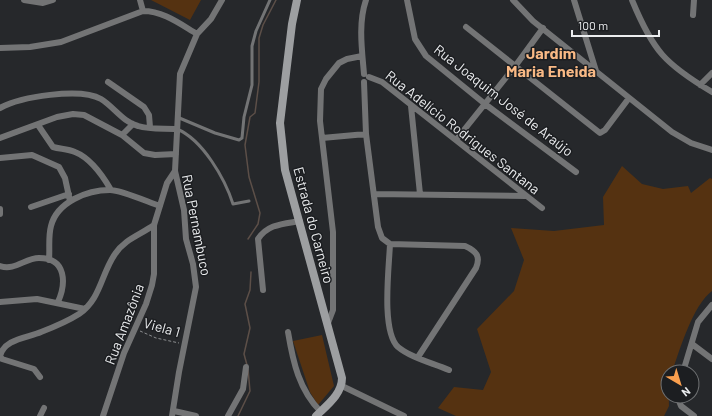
<svg xmlns="http://www.w3.org/2000/svg" width="712" height="416" viewBox="0 0 712 416" font-family="Barlow,sans-serif">
  <rect width="100%" height="100%" fill="#26282b"/>
  <path fill="#553211" d="M151 0H201L190 20Z
    M622 166 642 184 663 189 688 186 691 193 710 178 712 179V291C693 305 680 349 672 372H668L669 406 664 416H456L438 408 454 387 483 390 491 372 477 329 514 291 524 260 511 228 554 231 604 225 603 197Z
    M322 335 334 386 318 405 310 392 293 341Z"/>
  <g fill="none" stroke-linecap="round" stroke-linejoin="round">
    <path stroke="#5c4f48" stroke-width="1.5" d="M248 239 258 224 260 213 249 177 245 145 250 117 255 113 259 82V38L263 25 276 0
      M247 365 244 354 250 328 245 304 250 290 251 272
      M238 416 250 391 248 369"/>
    <path stroke="#8c8e90" stroke-width="1" stroke-dasharray="3 2" stroke-linecap="butt" d="M140 331 156 338 179 343"/>
    <path stroke="#737475" stroke-width="3" d="M177 117 215 133 239 140 242 138 244 117 252 85V46L256 31 270 0
      M177 129C203 140 225 179 233 204L249 201"/>
    <path stroke="#737475" stroke-width="6" d="M24 0 43 3 53 0
      M140 0 143 11
      M407 0 415 39 426 56 485 104 576 172
      M513 0 533 21 672 132 691 143 712 150
      M574 0 596 71
      M632 0C653 51 665 64 712 92
      M693 15 694 0
      M466 27 600 133 605 130 629 98
      M0 48 30 47 61 42 143 11C163 11 180 24 197 34
      M364 74C362 50 358 23 366 0
      M369 77 382 82 542 208
      M108 82 144 107 149 115 150 127
      M364 82 366 134 378 227 382 238 390 244 465 246C476 251 481 256 476 268L418 357
      M700 85 712 73
      M411 106 420 194
      M0 108C20 97 80 87 101 99 114 107 123 122 138 126 150 130 165 128 177 129
      M38 125 53 147C60 149 68 149 75 152 90 158 103 176 111 190
      M122 135 133 124
      M0 138 57 117 73 114 84 115 122 135 144 153 155 155 176 154
      M322 138 366 134
      M456 140 516 65 543 28
      M0 158 32 155 59 167 65 178 70 201
      M374 194 526 196
      M31 207 69 194
      M0 209V214
      M390 244C389 268 381 331 398 347 411 358 433 363 449 370
      M49 260C50 249 48 237 51 226 57 202 87 190 110 190 121 190 148 202 160 206
      M0 266C15 271 25 258 39 258 67 258 66 284 58 302
      M263 290 258 239C268 224 283 224 300 221
      M0 302 37 299 85 309
      M328 323 333 310V232L320 121 321 89 326 79 339 63 347 59 362 56
      M288 332C293 362 299 390 321 412
      M692 344 712 359
      M683 372 698 322 712 305
      M40 377 34 369 2 359 0 356C4 339 27 338 41 332 54 327 68 321 79 314 101 299 101 274 115 254 125 239 140 235 154 225
      M342 386 404 416
      M677 396 681 406 694 416
      M174 411 196 416
      M40 416 44 408
      M103 416 124 353 146 304 152 285 154 274V225L167 183 175 171
      M172 416 179 372 196 287 193 264 186 239 184 210 175 171 180 74 197 34 211 19 222 0
      M228 416 243 389 246 367"/>
    <path stroke="#9d9fa1" stroke-width="8" d="M297 0 292 24 280 123 285 170 342 378C342 394 327 405 316 416"/>
  </g>
  <g text-anchor="middle" dominant-baseline="central" stroke-width="3" stroke-linejoin="round" paint-order="stroke">
    <g font-size="14" fill="#ebedef" stroke="#1c1e21">
      <text transform="translate(504 100) rotate(38)">Rua Joaquim José de Araújo</text>
      <text transform="translate(463 132) rotate(38)">Rua Adelício Rodrigues Santana</text>
      <text transform="translate(197 225) rotate(79)">Rua Pernambuco</text>
      <text transform="translate(314 225) rotate(75)">Estrada do Carneiro</text>
      <text transform="translate(124 324) rotate(-69)">Rua Amazônia</text>
      <text transform="translate(162 327) rotate(16)">Viela 1</text>
    </g>
    <g font-size="16" font-weight="bold" fill="#f9b985" stroke="#1c1e21">
      <text x="551" y="52">Jardim<tspan x="551" dy="18">Maria Eneida</tspan></text>
    </g>
  </g>
  <g transform="translate(680 384) rotate(142)"><circle r="19" fill="#1c1e21" stroke="#6f7173"/>
  <path d="M0-3L7 15L0 10L-7 15Z" fill="#fa9f4e"/>
  <text y="-6" font-size="11" font-weight="bold" text-anchor="middle" fill="#ebedef">N</text>
  </g>
  <path d="M572 30v6h87v-6" fill="none" stroke="#ebedef" stroke-width="2"/>
  <text x="578" y="30" font-size="12" fill="#ebedef" stroke="#1c1e21" stroke-width="3" paint-order="stroke">100 m</text>
</svg>
